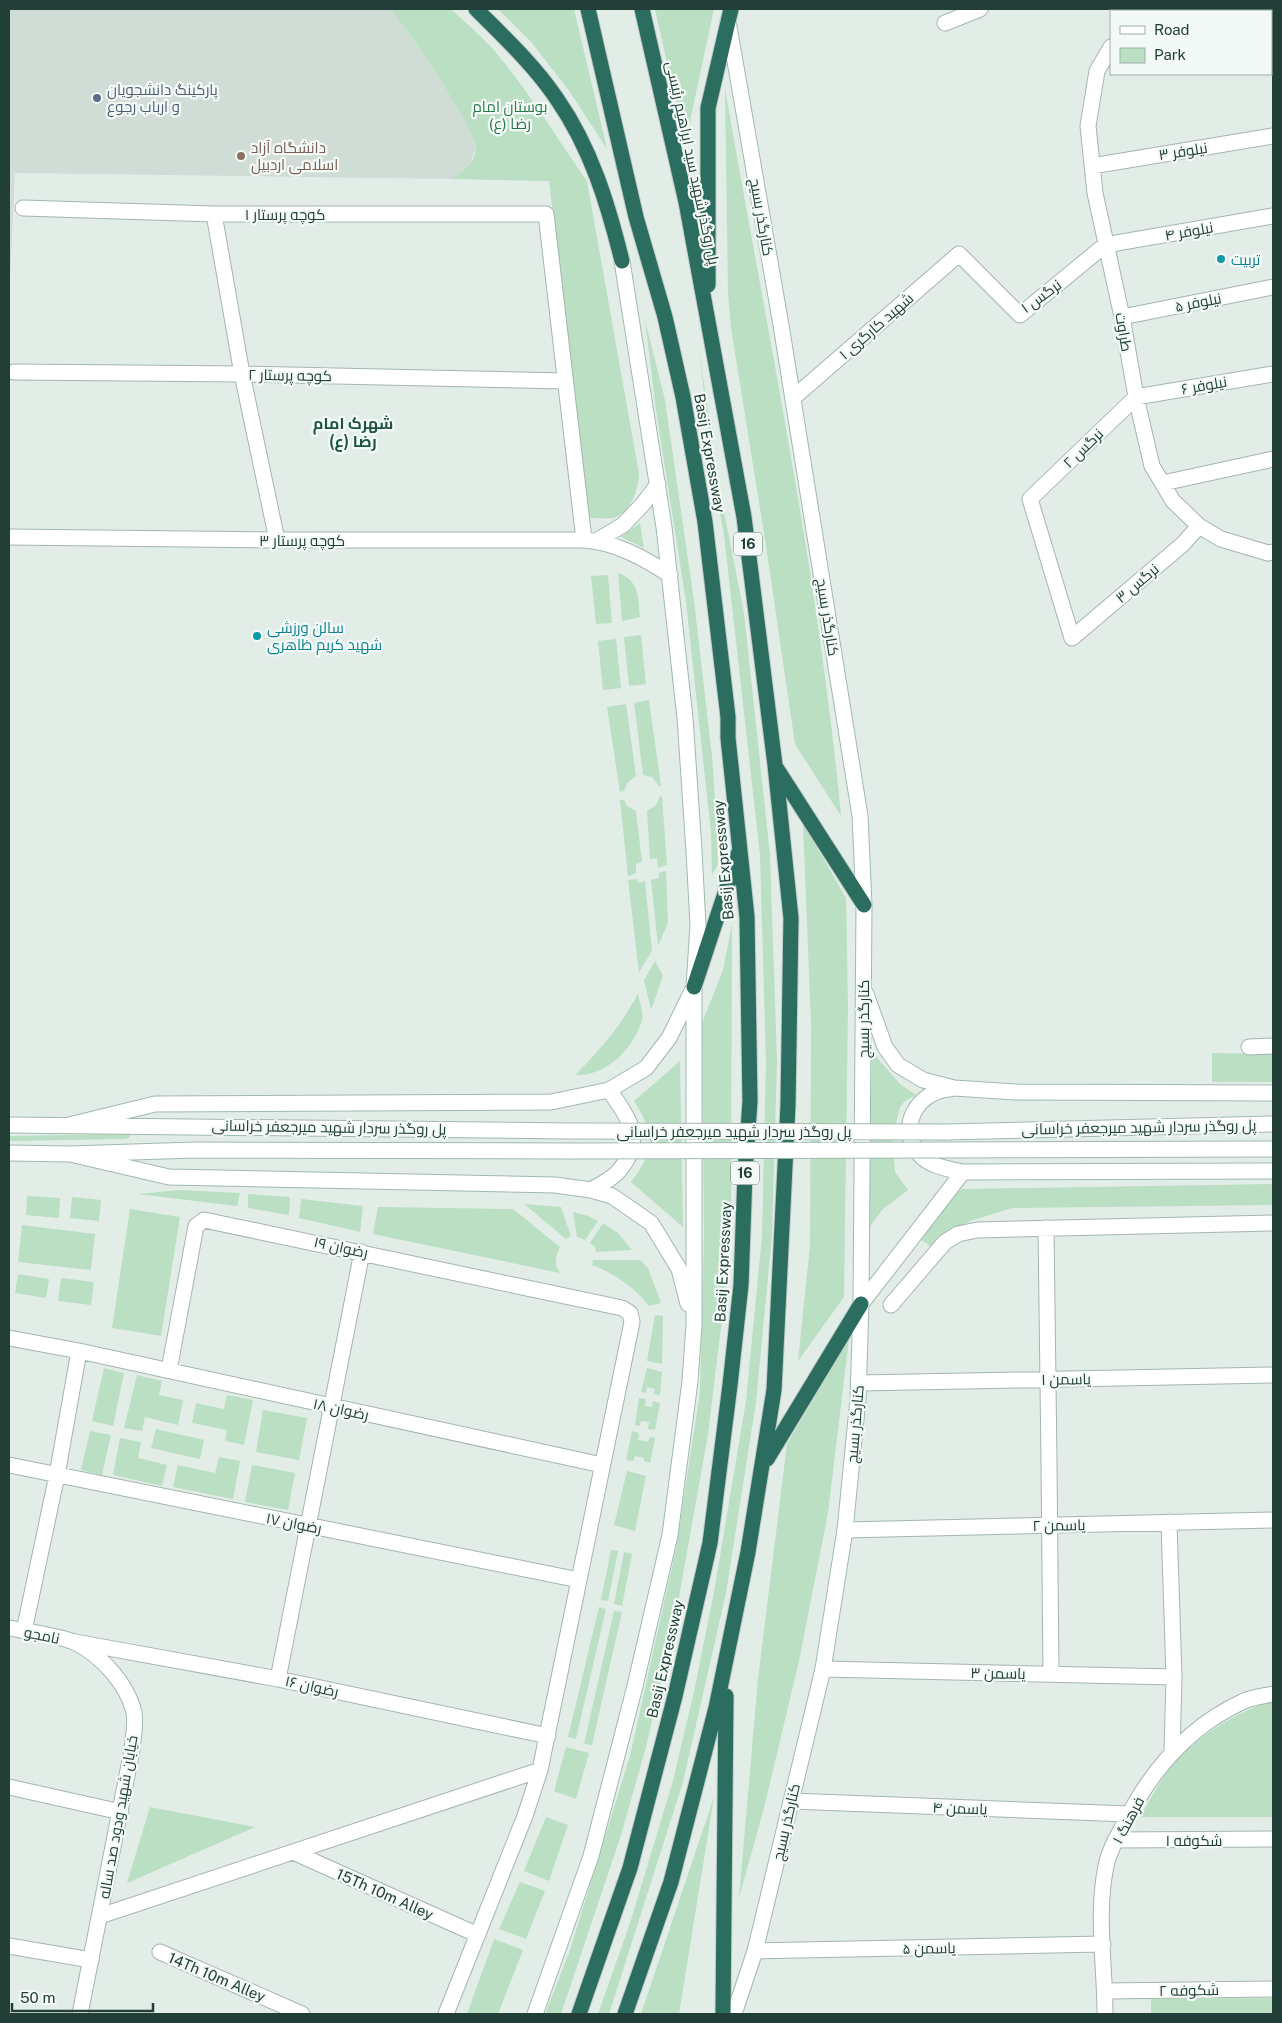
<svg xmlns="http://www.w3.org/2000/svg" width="1282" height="2023" viewBox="0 0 1282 2023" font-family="'Public Sans',Cairo,sans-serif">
  <rect width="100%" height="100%" fill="#e2ede8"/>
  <path fill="#d0ddd7" d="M9 9H390L400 20 452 97 472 134 476 148 470 164 461 174 452 179 15 173 9 302Z"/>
  <path fill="#badfc3" d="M390 9H451C465 22 480 35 493 49 528 90 556 137 587 181L639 474C638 490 631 513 613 518 606 519 596 518 589 518L549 181 452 179C462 173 476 162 476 148 475 127 406 26 390 9Z
    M498 9H574L607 149 570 92 532 43Z
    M655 9H714L685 144Z
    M725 89C767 331 818 572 841 816L795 744 766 546 731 328 728 293Z
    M645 320 665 400 694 601 712 756 717 829 718 864 712 875 711 833 686 602 656 410Z
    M699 350 719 486 744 613 770 855 777 1061 772 1236 756 1402 726 1593 683 1782 609 2014H598L630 1923 673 1781 695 1687 714 1592 746 1401 762 1236 766 1062 760 855 724 535 715 486Z
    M640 523 644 548 621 537Z
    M618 573C640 581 638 597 640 617L622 621Z
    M608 575 612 623 596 624 591 576Z
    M641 635 646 684 629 686 624 637Z
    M616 639 621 688 603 690 598 641Z
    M649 700 661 786H659L652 777 643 775 634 703Z
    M626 704 636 776 627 783 624 791 620 792 607 707Z
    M660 796H662L667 865 658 868 657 858 650 859 647 811 656 805Z
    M620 800H624L627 806 636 811 642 862 636 864V873L628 876Z
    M803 823 846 898 848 1006 844 1297 798 1361 810 1246 811 1025Z
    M666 871 668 923 658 946 651 880 659 878V873Z
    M637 879 638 883 645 881 652 951 639 972 628 880Z
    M732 924 731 1217 726 1286 708 1434 673 1631 646 1747 621 1835 561 2014H545L569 1953 630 1756 676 1549 700 1392 704 1237 702 1023 723 970Z
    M655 961 663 976 651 1010 644 980Z
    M638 993C639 1001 644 1013 642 1020 634 1048 606 1077 575 1075 600 1050 622 1025 638 993Z
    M872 1052 900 1084 916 1095 905 1101 900 1107 892 1139 895 1172 908 1190 883 1209 868 1229Z
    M1212 1053 1273 1054V1082H1212Z
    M680 1061 683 1227 631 1182C655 1151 655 1133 634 1101Z
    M130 1134 129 1138 125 1139 9 1141V1136Z
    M1273 1184V1205L1012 1208 970 1221 956 1229 932 1247 918 1238 944 1203 962 1189Z
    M179 1190 240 1193 237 1206 138 1194Z
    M248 1194 290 1197 289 1215 248 1208Z
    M27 1196 60 1198 59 1218 26 1215Z
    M72 1197 101 1200 99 1221 70 1218Z
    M301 1199 363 1206 360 1232 299 1218Z
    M524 1204 561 1207 571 1236 566 1239Z
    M378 1207 513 1209 560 1247C555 1257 554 1264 560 1273L373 1234Z
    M130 1209 180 1217 161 1336 112 1328Z
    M573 1212 588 1216 598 1221 585 1240 577 1237Z
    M603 1223 618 1233 632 1250 596 1252 595 1247 590 1243Z
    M22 1225 95 1234 91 1270 18 1262Z
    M593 1260H640L648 1268 661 1303 649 1306C633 1286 615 1274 592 1265Z
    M18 1274 49 1279 46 1298 15 1293Z
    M61 1278 94 1282 91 1305 58 1301Z
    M655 1315 663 1316 662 1364 647 1361Z
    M849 1339 828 1513 799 1661 764 1808 739 1898 758 1679 787 1444Z
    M104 1368 124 1373 113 1426 92 1421Z
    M647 1368 662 1372 660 1395 654 1394 655 1389 647 1387 646 1393 641 1392Z
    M137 1375 162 1381 159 1395 183 1400 178 1425 145 1417 142 1431 124 1428Z
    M227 1395 253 1400 244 1445 225 1441 227 1430 192 1423 196 1403 224 1409Z
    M639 1398 646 1399 645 1406 652 1407 653 1401 660 1403 655 1430 648 1429 649 1422 641 1421 640 1426 635 1425Z
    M263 1410 307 1418 299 1460 256 1452Z
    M156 1429 204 1440 200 1459 151 1448Z
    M90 1431 111 1435 102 1475 81 1470Z
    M632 1431 639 1433 638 1440 648 1442 650 1437 655 1438 650 1463 644 1461V1458L635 1456 633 1461 626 1460Z
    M120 1438 141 1442 138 1458 167 1465 162 1486 113 1475Z
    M219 1457 240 1461 233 1499 173 1487 178 1465 215 1473Z
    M252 1465 295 1473 288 1510 245 1502Z
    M627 1471 646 1476 635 1531 614 1525Z
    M611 1550 618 1551 608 1601 601 1600Z
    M624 1552 632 1554 622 1606 614 1604Z
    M599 1607 606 1609 576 1739 568 1737Z
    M614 1611 622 1612 592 1745 584 1744Z
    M1273 1701V1817H1140C1150 1800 1160 1780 1173 1765 1197 1737 1238 1710 1273 1701Z
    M566 1747 589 1753 576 1799 554 1791Z
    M714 1797 679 2014H641Z
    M150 1807 255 1827 127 1883Z
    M546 1817 568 1825 549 1881 524 1871Z
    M520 1882 545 1891 526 1939 499 1929Z
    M494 1939 523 1950 498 2014H467Z
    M1273 1998V2014H1151V1999Z"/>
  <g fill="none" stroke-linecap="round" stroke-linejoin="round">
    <g stroke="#a4b5af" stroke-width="17">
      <path id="street" d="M1133 11 1135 9
        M945 23 980 9
        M1111 47 1097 71 1088 126 1095 193 1122 317 1136 397 1152 466 1173 501 1199 526 1221 539 1268 553 1273 552
        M1271 51H1273
        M1092 166 1273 136
        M23 208 214 214H546L584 540
        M214 214 242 374 277 540
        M1122 317 1273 287
        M14 372 242 374 565 381
        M793 398 959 254 1020 315 1105 245 1273 216
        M1163 483 1273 459
        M1199 526 1183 544 1072 638 1030 499 1136 397 1273 374
        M9 537 277 540H584C615 542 644 558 670 575
        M596 541 623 525 643 504 658 484
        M1249 1047 1273 1046
        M1046 1228C1049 1377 1049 1525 1051 1674
        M891 1305 945 1242 958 1234 977 1230 1273 1223
        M9 1338 79 1351 57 1475 24 1631
        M79 1351 602 1465
        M169 1370 196 1226 204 1220 622 1308 630 1313 632 1322 540 1770 525 1816 446 2014
        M859 1383 1273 1375
        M9 1465 579 1580
        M1169 1522 1174 1677 1172 1752
        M845 1530 1273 1520
        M75 1642 278 1679 548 1736
        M823 1669 1174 1677
        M278 1679 362 1252
        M9 1787 121 1812
        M791 1801 1129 1814
        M1115 1840 1273 1839
        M293 1852 478 1935
        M100 1916 540 1770
        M9 1946 91 1960
        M755 1951 1103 1944
        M160 1952 302 2014
        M1105 1991 1273 1989
        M1105 2014C1105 1966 1096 1914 1106 1866 1109 1851 1117 1837 1124 1824 1150 1772 1189 1726 1244 1701 1252 1697 1264 1696 1273 1694"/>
    </g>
    <g stroke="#a0b9b0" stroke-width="17">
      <path id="secondary" d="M728 21 781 325 860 816 864 905 861 1304 858 1399 845 1530 823 1669 755 1951 734 2014
        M866 994 885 1047 898 1065 923 1080 954 1088 1016 1092 1273 1093
        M950 1089C917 1091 896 1128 920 1155 931 1167 949 1169 963 1172
        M9 1125 571 1131
        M69 1125 155 1104 551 1102 609 1090 646 1068 669 1038 692 991
        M947 1132 1273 1124
        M943 1150 1273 1149
        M9 1153 70 1154 195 1150 569 1151
        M70 1154 169 1177 555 1185 591 1190 612 1196 651 1223 679 1269 688 1304
        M591 1190C599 1185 610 1180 617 1173 646 1141 630 1120 609 1090
        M861 1304 963 1172 1273 1171
        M9 1628C25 1631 62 1636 76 1643 102 1656 127 1684 134 1712 136 1724 133 1738 132 1750L80 2014
        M535 2014 591 1856 635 1686 670 1535 690 1381 694 1325V987L698 925 694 851 685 718 664 527 622 261"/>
    </g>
    <g stroke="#c1c9c7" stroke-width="17">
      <path id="highway" d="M476 9C504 37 535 66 557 99 591 148 608 204 622 261
        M708 285V108L731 9
        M777 769 864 905
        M694 987 738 854
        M767 1459 861 1304
        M579 2014 630 1868 675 1696 710 1543 730 1385 741 1285 745 1173 750 1101 747 917 728 738V717L705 522 683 397 665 317 636 217 588 9
        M625 2014 671 1882 716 1708 748 1552 774 1390 788 1105 791 918 775 765 744 517 686 202 642 9
        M723 2014 726 1696"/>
    </g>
    <use href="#street" stroke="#fff" stroke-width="15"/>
    <use href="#secondary" stroke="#fff" stroke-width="15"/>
    <use href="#highway" stroke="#2b6d5e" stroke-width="15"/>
    <g stroke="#a0b9b0" stroke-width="17" stroke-linecap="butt">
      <path id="secondary-bridge" d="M571 1131 947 1132
        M569 1151 943 1150"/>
    </g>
    <use href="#secondary-bridge" stroke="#fff" stroke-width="15"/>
  </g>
  <circle fill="#5c6f8a" stroke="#f3f9f6" stroke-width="2" cx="97" cy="98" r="5"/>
  <circle fill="#8d6e63" stroke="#f3f9f6" stroke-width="2" cx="241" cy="156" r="5"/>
  <g fill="#0f9aa8" stroke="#f3f9f6" stroke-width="2">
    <circle cx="1221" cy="259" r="5"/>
    <circle cx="257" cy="636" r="5"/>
  </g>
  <g text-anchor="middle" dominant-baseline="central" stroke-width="4.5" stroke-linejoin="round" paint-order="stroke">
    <g fill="#f3f9f6" stroke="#607770" stroke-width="1">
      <rect x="734" y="532.5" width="28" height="23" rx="4"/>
      <rect x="731" y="1161.5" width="28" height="23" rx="4"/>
    </g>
    <g font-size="14" font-weight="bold" fill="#213f37">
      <text x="748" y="544">16</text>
      <text x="745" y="1173">16</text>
    </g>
    <g font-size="15" fill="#4e5e75" stroke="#f3f9f6" text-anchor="start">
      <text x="107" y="89">پارکینگ دانشجویان<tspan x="107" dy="17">و ارباب رجوع</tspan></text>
    </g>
    <g font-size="15" fill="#297846" stroke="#f3f9f6">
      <text x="510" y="106">بوستان امام<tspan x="510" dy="17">رضا (ع)</tspan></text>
    </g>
    <g font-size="15" fill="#785e54" stroke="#f3f9f6" text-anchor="start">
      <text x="251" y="147">دانشگاه آزاد<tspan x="251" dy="17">اسلامی اردبیل</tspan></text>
    </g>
    <g font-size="15" fill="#213f37" stroke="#f3f9f6">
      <text transform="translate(1183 151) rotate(-9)">نیلوفر ۳</text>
      <text transform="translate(693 163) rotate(78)">پل روگذر شهید سید ابراهیم رئیسی</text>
      <text x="285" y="214">کوچه پرستار ۱</text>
      <text transform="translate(762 217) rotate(80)">کنارگذر بسیج</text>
      <text transform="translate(1189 231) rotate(-10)">نیلوفر ۴</text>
      <text transform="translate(1041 296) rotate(-36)">نرگس ۱</text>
      <text transform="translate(1198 302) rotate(-11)">نیلوفر ۵</text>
      <text transform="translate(876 326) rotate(-41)">شهید کارگری ۱</text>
      <text transform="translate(1124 332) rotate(80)">طراوت</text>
      <text transform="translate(290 375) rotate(1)">کوچه پرستار ۲</text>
      <text transform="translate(1204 385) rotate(-10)">نیلوفر ۶</text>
      <text transform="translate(1083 448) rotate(-44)">نرگس ۲</text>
      <text transform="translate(710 453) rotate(80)">Basij Expressway</text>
      <text x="302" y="540">کوچه پرستار ۳</text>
      <text transform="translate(1137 583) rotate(-40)">نرگس ۳</text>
      <text transform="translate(828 617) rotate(81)">کنارگذر بسیج</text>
      <text transform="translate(723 860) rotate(-95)">Basij Expressway</text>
      <text transform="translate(863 1019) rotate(-90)">کنارگذر بسیج</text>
      <text transform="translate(329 1127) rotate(1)">پل روگذر سردار شهید میرجعفر خراسانی</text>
      <text transform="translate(1139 1127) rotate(-1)">پل روگذر سردار شهید میرجعفر خراسانی</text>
      <text x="734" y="1131">پل روگذر سردار شهید میرجعفر خراسانی</text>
      <text transform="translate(341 1247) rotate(12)">رضوان ۱۹</text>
      <text transform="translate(723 1262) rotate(-87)">Basij Expressway</text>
      <text transform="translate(1066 1379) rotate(-1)">یاسمن ۱</text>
      <text transform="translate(341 1409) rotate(12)">رضوان ۱۸</text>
      <text transform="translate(855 1424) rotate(-85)">کنارگذر بسیج</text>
      <text transform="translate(294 1523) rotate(11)">رضوان ۱۷</text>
      <text transform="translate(1059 1525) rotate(-1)">یاسمن ۲</text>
      <text transform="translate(42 1635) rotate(12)">نامجو</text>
      <text transform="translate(665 1659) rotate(-77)">Basij Expressway</text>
      <text transform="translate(998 1673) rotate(1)">یاسمن ۳</text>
      <text transform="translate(312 1686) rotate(12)">رضوان ۱۶</text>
      <text transform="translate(960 1808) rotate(2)">یاسمن ۴</text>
      <text transform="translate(118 1817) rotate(-80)">خیابان شهید ودود صد ساله</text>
      <text transform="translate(1128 1820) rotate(-62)">فرهنگ ۱</text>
      <text transform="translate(786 1822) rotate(-77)">کنارگذر بسیج</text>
      <text x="1194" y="1840">شکوفه ۱</text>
      <text transform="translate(385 1894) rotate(24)">15Th 10m Alley</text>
      <text transform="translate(929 1948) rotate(-1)">یاسمن ۵</text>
      <text transform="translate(217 1977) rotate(23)">14Th 10m Alley</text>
      <text transform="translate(1189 1990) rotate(-1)">شکوفه ۲</text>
    </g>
    <g font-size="15" fill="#0d838f" stroke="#f3f9f6" text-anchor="start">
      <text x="1231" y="259">تربیت</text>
      <text x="267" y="627">سالن ورزشی<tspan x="267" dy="17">شهید کریم ظاهری</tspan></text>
    </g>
    <g font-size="16" font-weight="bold" fill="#1c5344" stroke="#f3f9f6">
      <text x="353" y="423">شهرک امام<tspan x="353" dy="18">رضا (ع)</tspan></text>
    </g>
  </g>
  <rect width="1282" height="2023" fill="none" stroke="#213f37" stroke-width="20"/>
  <rect x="1110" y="10" width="162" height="65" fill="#f3f9f6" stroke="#9fafaa"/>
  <rect x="1120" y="26" width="25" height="8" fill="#ffffff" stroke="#9fafaa"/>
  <text x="1154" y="35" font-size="15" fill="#213f37">Road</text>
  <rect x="1120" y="48" width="25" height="15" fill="#badfc3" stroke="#9fafaa"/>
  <text x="1154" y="60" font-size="15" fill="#213f37">Park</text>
  <path d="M12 2003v8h141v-8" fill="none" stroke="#213f37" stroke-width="2.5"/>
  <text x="20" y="2003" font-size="15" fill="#213f37" stroke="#f3f9f6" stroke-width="4" paint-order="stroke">50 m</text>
</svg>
